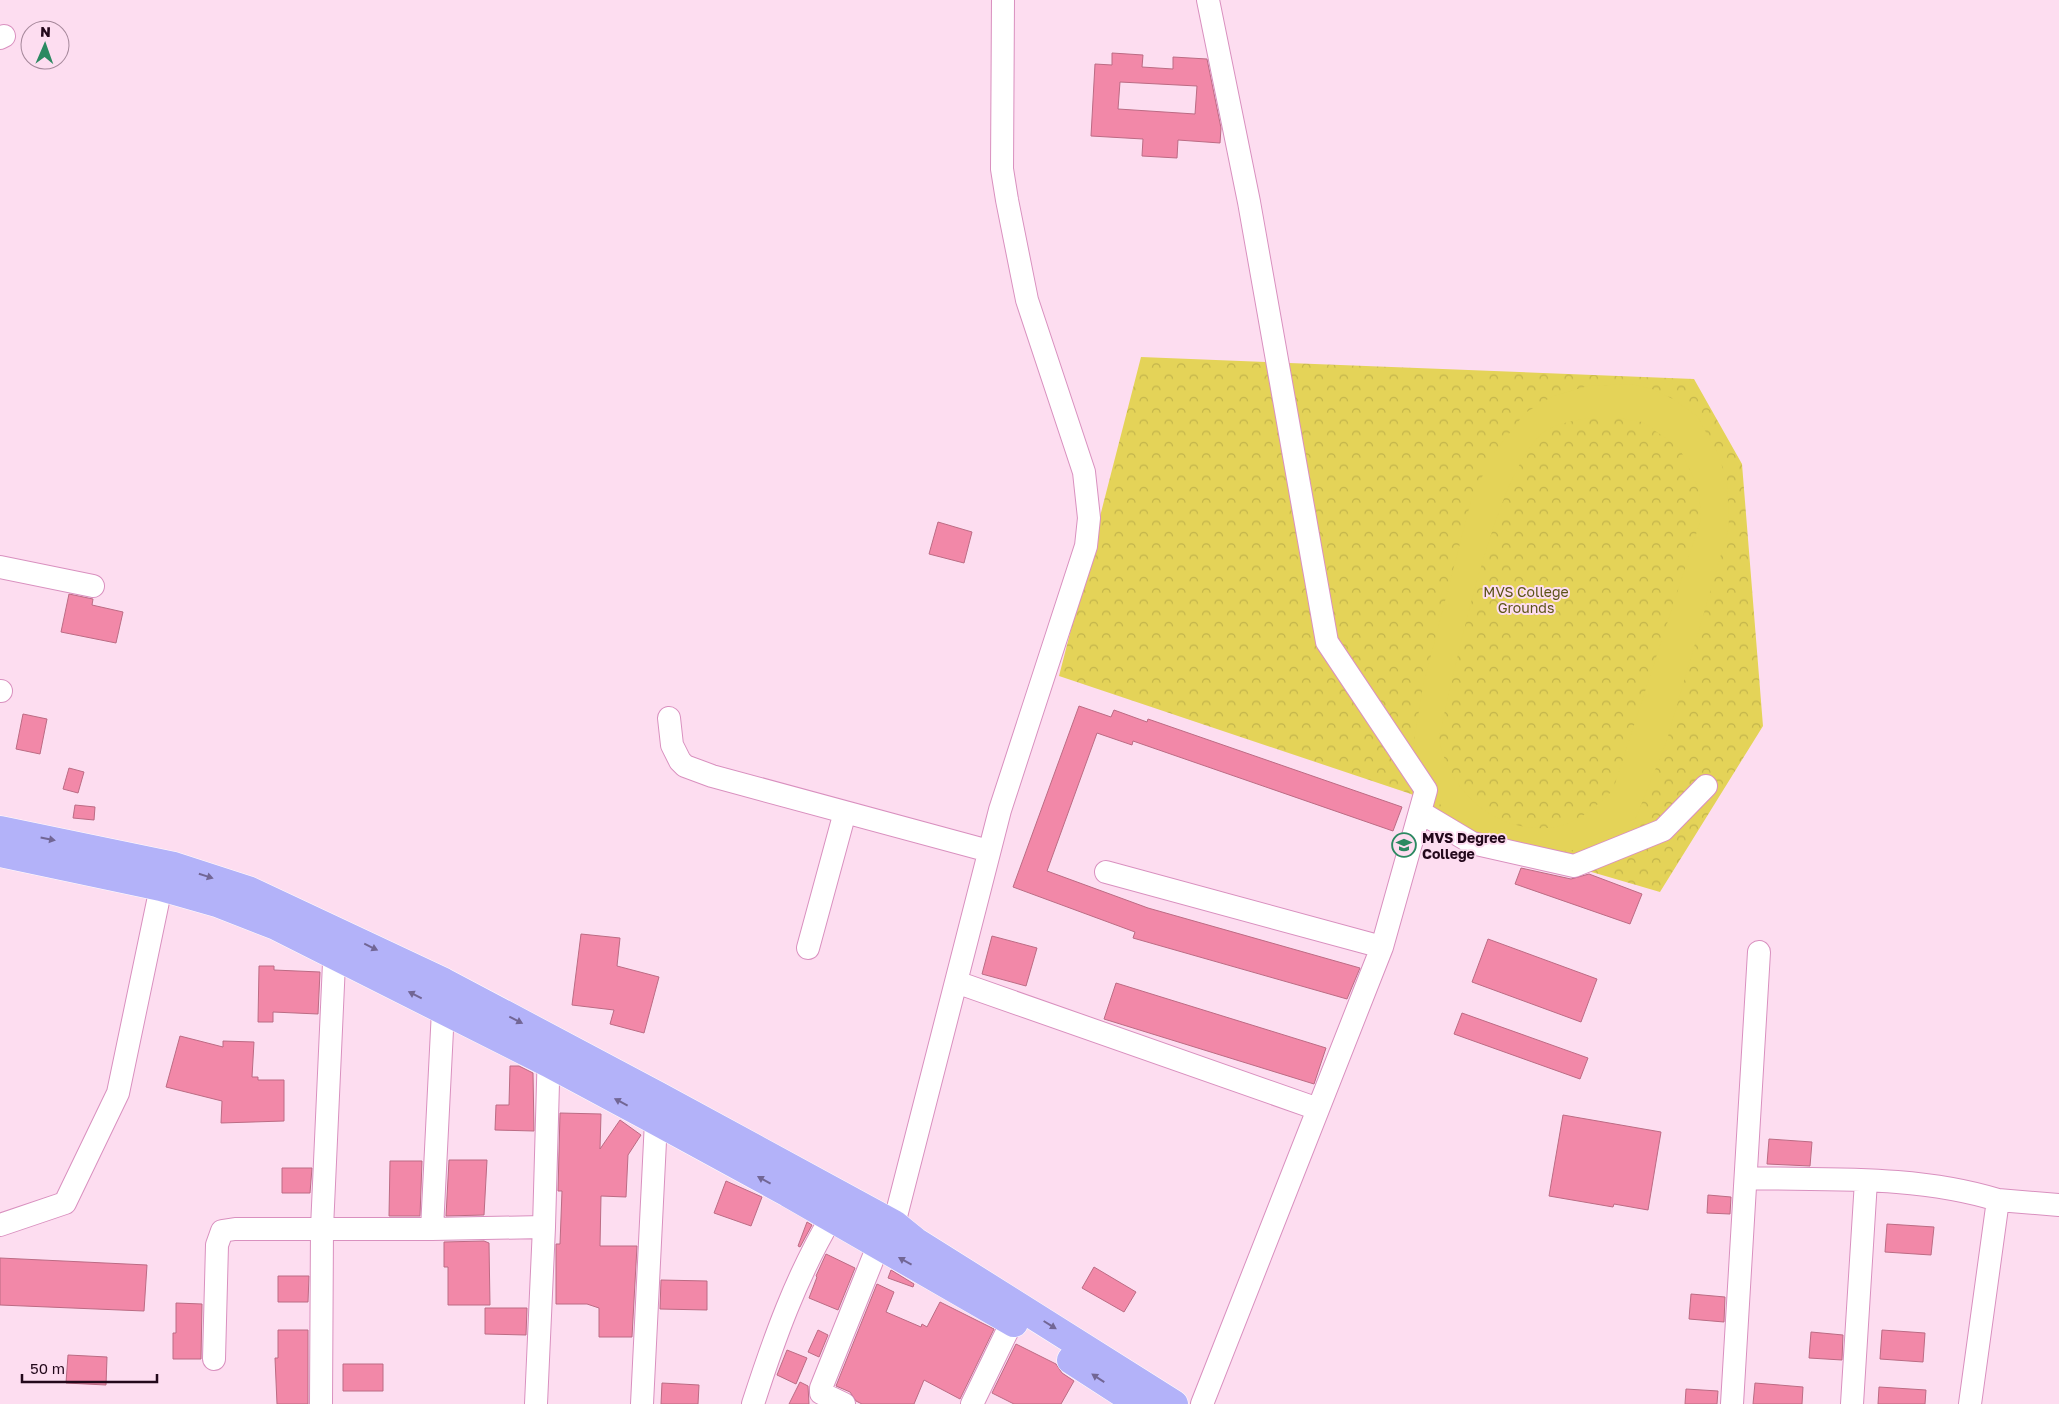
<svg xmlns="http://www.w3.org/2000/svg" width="2059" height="1404" viewBox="0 0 2059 1404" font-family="'Golos Text',sans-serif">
  <defs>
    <pattern id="forest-crowns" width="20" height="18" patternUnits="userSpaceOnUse" patternTransform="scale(1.25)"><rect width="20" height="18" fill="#e4d358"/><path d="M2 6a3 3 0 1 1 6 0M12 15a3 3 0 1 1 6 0" fill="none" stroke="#c3b44c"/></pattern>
  </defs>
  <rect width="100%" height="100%" fill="#fdddf0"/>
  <path fill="url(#forest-crowns)" d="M1141 357 1694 379 1742 464 1763 726 1660 892 1523 852 1452 820 1411 794 1059 676Z"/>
  <path fill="#e4d358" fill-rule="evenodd" d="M1631 384 1652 389 1673 399 1697 416 1718 454 1727 481 1729 527 1666 743 1631 830 1607 844 1587 849 1551 852 1496 846 1452 820 1422 780 1413 747 1423 686 1472 497 1494 453 1525 413 1553 396 1588 386ZM1591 418H1619L1642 422 1679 447 1699 490 1701 519 1613 790C1597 806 1578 823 1555 827 1498 836 1448 792 1439 738 1454 674 1495 469 1544 432 1556 423 1576 420 1591 418Z"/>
  <path fill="#f288a8" stroke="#bc6b84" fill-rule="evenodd" d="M1112 53 1143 55 1142 67 1173 69V57L1207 59 1221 128 1220 143 1178 140 1177 158 1142 156 1143 139 1091 136 1095 64 1112 65ZM1120 82 1197 86 1195 114 1118 109Z
    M938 522 972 532 964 563 929 554Z
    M69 594 93 599 92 605 123 612 116 643 61 632Z
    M1079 706 1111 717 1114 710 1147 722 1148 719 1402 807 1393 831 1133 741 1132 745 1097 733 1047 871 1148 908 1360 968 1347 999 1133 938 1135 932 1013 887Z
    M23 714 47 719 40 754 16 749Z
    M69 768 84 772 78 793 63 789Z
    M75 805 95 807 94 820 73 818Z
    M1521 868 1571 879 1589 874 1642 894 1630 924 1515 884Z
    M581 934 620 938 617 966 659 977 644 1033 610 1024 614 1010 572 1005Z
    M992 936 1037 948 1026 986 982 974Z
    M1488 939 1597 979 1581 1022 1472 982Z
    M259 966H274V970L320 972 318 1014 273 1012V1022H258Z
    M1116 983 1326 1048 1314 1084 1104 1019Z
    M1462 1013 1588 1058 1580 1079 1454 1034Z
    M180 1036 223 1047V1041L254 1042 252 1077H258V1080H284V1121L221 1123 222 1101 166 1087Z
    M510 1066H519L533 1073 534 1131 495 1130 496 1105H509Z
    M560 1113 601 1114 600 1149 620 1120 641 1135 628 1155 626 1197 601 1196 600 1246H637L632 1337H599V1308L587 1304H556V1244H560L562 1191H558Z
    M1563 1115 1661 1132 1648 1210 1614 1204 1613 1207 1549 1196Z
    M1769 1139 1812 1142 1810 1166 1767 1164Z
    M449 1160H487L484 1215 446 1216Z
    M390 1161H422L420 1216H389Z
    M282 1168H312L310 1193H282Z
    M726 1181 762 1197 751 1226 714 1213Z
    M1708 1195 1731 1197 1730 1214 1707 1213Z
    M807 1222 812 1225 800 1247 798 1246Z
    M1887 1224 1934 1227 1931 1255 1885 1252Z
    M484 1241 489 1243 490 1305H448V1267H444V1242Z
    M826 1254 855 1268 838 1310 809 1298 817 1277 816 1276Z
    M0 1258 147 1265 144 1311 0 1305Z
    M1094 1267 1136 1292 1124 1312 1082 1288Z
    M891 1270 914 1284 913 1287 888 1278Z
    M278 1276H309L308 1302H278Z
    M661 1280 707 1281V1310L660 1309Z
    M877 1284 894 1292 886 1312 921 1327 922 1324 927 1327 940 1302 994 1329 960 1399 924 1380 914 1404H862L856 1401 850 1392 836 1386Z
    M1691 1294 1725 1297 1724 1322 1689 1319Z
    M176 1303 202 1304 201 1359H173V1333H176Z
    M485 1308H527L526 1335 485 1334Z
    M278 1330H308V1404H277L275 1358H278Z
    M818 1330 828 1335 819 1357 808 1352Z
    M1882 1330 1925 1333 1923 1362 1880 1359Z
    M1811 1332 1843 1335 1842 1360 1809 1358Z
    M1016 1344 1056 1364 1062 1373 1074 1381 1061 1404H1014L992 1393Z
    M787 1350 807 1358 796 1384 777 1375Z
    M68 1355 107 1357 106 1385 66 1383Z
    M343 1364H383V1391H343Z
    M800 1382 808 1386 809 1404H789Z
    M662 1383 699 1385 698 1404H661Z
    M1755 1383 1803 1387 1802 1404H1753Z
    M1879 1387 1926 1390 1925 1404H1878Z
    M1686 1389 1718 1391 1717 1404H1685Z"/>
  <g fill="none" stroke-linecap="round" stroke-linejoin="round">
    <g stroke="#d990bf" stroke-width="24">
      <path id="minor" d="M0 38 4 36
        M0 567 93 586
        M0 691H1
        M669 718 672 745 680 761 685 766 712 776 989 851
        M1420 812 1472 843 1574 866 1663 830 1706 786
        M1106 872 1382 947
        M808 948 845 812
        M956 982 1318 1109
        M1746 1178C1830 1180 1917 1175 1998 1200
        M0 1225 65 1203 118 1093 161 887 170 873
        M432 1229 443 1010
        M214 1359 217 1245 222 1231 235 1229H432L544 1227
        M321 1404 322 1228 335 941
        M536 1404 544 1227 549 1047
        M642 1404 656 1121
        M753 1404C774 1339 796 1277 831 1218
        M844 1404 821 1393V1388L878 1246 894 1224 1000 810 1086 546 1089 518 1084 472 1027 300 1007 200 1002 169 1003 0
        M972 1404 1019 1307
        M1202 1404 1382 947 1426 790 1327 642 1249 202 1208 0
        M1732 1404 1759 952
        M1852 1404 1866 1181
        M1970 1404 1998 1200 2059 1205"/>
    </g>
    <g stroke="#fff" stroke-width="29">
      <path id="major" d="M0 830 174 866 248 890 444 982 657 1095 894 1224 915 1241 1174 1404
        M0 853 161 887 217 903 276 926 548 1063 656 1121 788 1193 1014 1323
        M1071 1360 1139 1404"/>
    </g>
    <use href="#minor" stroke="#fff" stroke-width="22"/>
    <use href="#major" stroke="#b3b2f9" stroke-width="28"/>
  </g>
  <defs><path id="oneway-solid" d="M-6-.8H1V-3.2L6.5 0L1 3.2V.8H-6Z" transform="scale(1.25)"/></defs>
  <g fill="#726695">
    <use href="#oneway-solid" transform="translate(48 839) rotate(11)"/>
    <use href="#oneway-solid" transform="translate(206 876) rotate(18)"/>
    <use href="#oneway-solid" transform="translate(371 947) rotate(26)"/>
    <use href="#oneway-solid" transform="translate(415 995) rotate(-153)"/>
    <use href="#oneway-solid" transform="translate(516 1020) rotate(27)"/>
    <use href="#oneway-solid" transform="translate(621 1102) rotate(-152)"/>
    <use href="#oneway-solid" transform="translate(764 1180) rotate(-151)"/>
    <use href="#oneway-solid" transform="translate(905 1261) rotate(-151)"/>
    <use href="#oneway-solid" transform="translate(1050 1325) rotate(32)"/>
    <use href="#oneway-solid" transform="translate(1098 1378) rotate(-147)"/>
  </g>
  <defs>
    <g id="university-ring" transform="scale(1.25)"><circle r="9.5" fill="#fdddf0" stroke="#2b8961" stroke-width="1.5"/><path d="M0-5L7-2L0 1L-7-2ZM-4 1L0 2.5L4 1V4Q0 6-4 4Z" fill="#2b8961"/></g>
  </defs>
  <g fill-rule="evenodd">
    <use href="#university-ring" x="1404" y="845"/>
  </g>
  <g text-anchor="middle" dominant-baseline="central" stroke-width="4" stroke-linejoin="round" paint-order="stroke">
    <g font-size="14" fill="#5b5317" stroke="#fdddf0">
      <text x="1526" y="591">MVS College<tspan x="1526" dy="16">Grounds</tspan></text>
    </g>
    <g font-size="14" font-weight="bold" fill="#23081b" stroke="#fdddf0" text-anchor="start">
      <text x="1422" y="837">MVS Degree<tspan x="1422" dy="16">College</tspan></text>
    </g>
  </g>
  <g transform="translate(45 45) rotate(2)"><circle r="24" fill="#fdddf0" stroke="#a6889b"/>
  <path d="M0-4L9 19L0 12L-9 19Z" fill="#2b8961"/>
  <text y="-8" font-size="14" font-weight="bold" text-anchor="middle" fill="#23081b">N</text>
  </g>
  <path d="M22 1374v8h135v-8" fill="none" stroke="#23081b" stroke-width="2.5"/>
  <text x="30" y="1374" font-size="15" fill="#23081b" stroke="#fdddf0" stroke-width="4" paint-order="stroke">50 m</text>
</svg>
